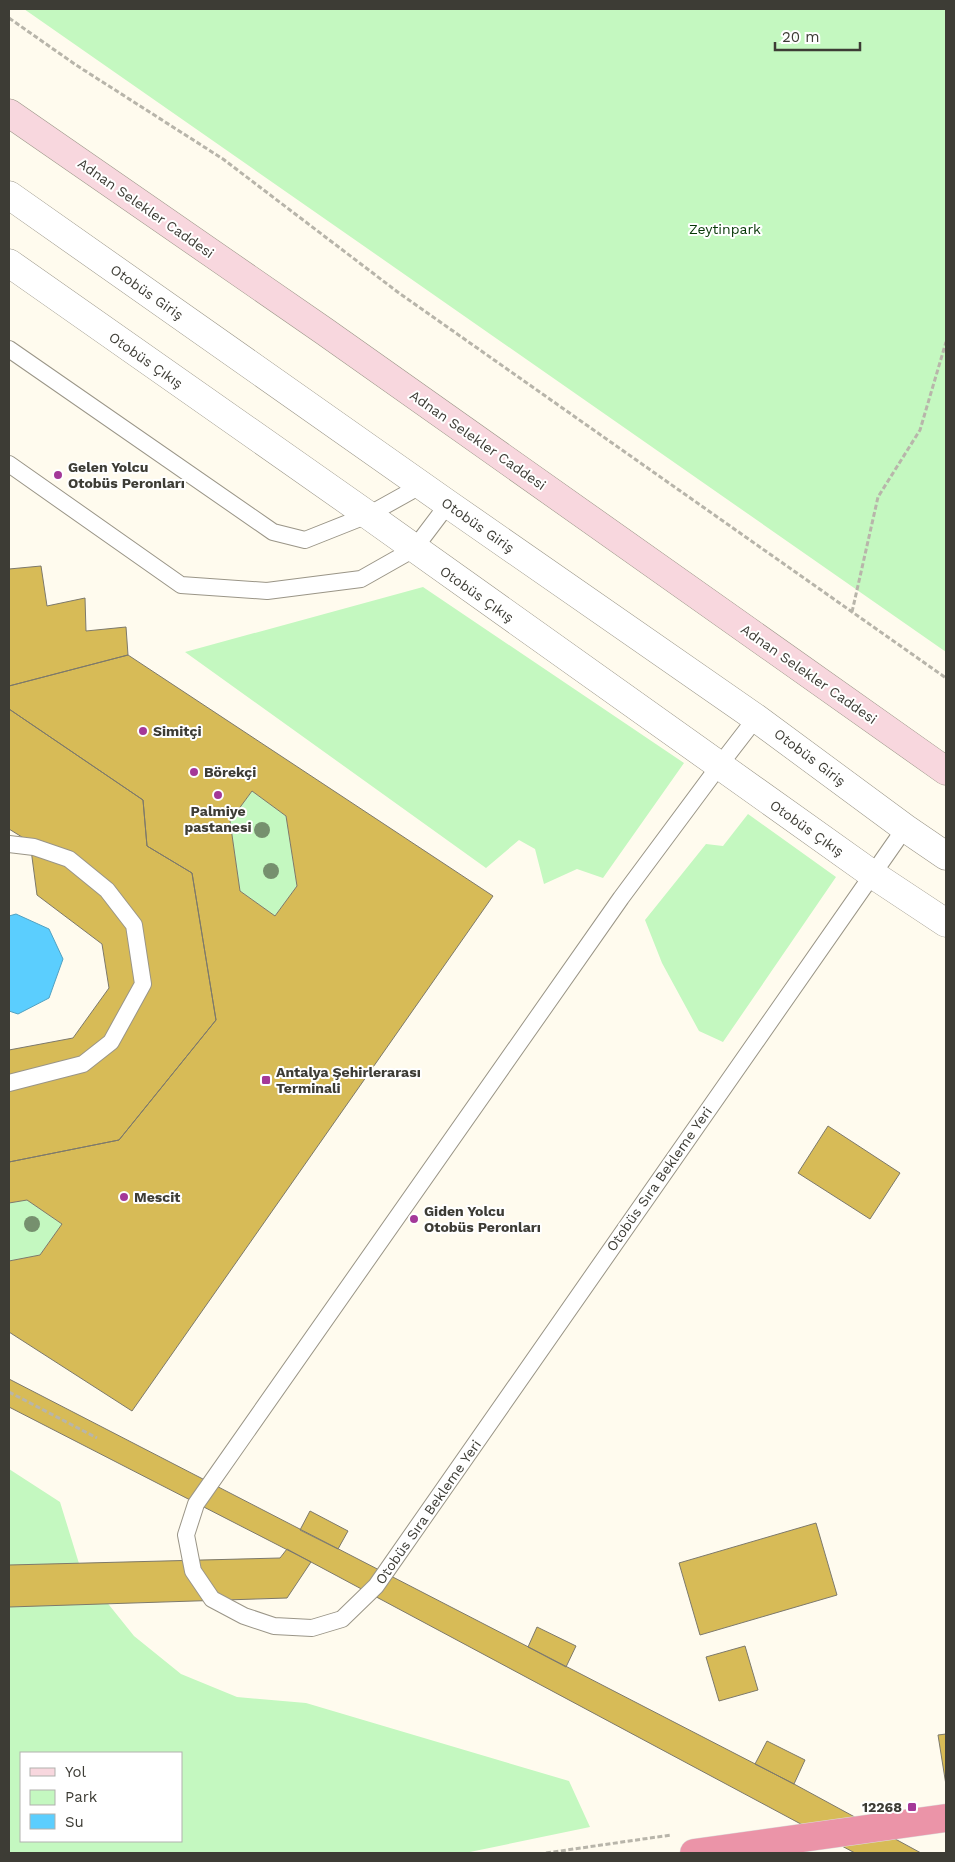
<svg xmlns="http://www.w3.org/2000/svg" width="955" height="1862" viewBox="0 0 955 1862" font-family="'Work Sans',sans-serif">
  <rect width="100%" height="100%" fill="#fffbee"/>
  <path fill="#c4f8c0" fill-rule="evenodd" d="M24 9H946V652Z
    M423 587 684 763 603 878 577 869 544 884 535 849 519 840 486 868 185 652Z
    M252 791 286 816 297 886 275 916 240 891 230 821Z
    M748 814 836 877 723 1042 699 1031 662 963 645 920 706 844 723 846Z
    M27 1200 62 1224 40 1255 9 1261V1203Z
    M9 1469 60 1502 81 1570 134 1636 181 1674 237 1697 306 1703 569 1781 590 1827 465 1853H9ZM21 1753H181V1841H21Z"/>
  <path fill="#5bcefe" stroke="#52a2c2" d="M16 914 49 929 63 959 49 998 18 1014 9 1011V916Z"/>
  <path fill="#d7bb57" stroke="#7d796b" fill-rule="evenodd" d="M41 566 47 606 85 598 86 631 126 627 128 655 9 686V569Z
    M128 655 493 896 132 1411 9 1332V1261L40 1255 62 1224 27 1200 9 1203V1162L119 1140 216 1020 192 873 147 846 143 800 9 709V686ZM252 791 286 816 297 886 275 916 240 891 230 821Z
    M9 709 143 800 147 846 192 873 216 1020 119 1140 9 1162V1050L73 1038 109 988 102 944 37 895 30 842 9 829Z
    M828 1126 900 1173 870 1219 798 1173Z
    M9 1379 794 1784 921 1853H855L311 1562 9 1407Z
    M310 1511 348 1531 338 1549 300 1530Z
    M816 1523 837 1595 700 1635 679 1563Z
    M287 1549 311 1562 287 1598 9 1607V1565L280 1558Z
    M537 1627 576 1646 566 1667 528 1647Z
    M745 1646 758 1690 719 1701 706 1657Z
    M946 1734V1785L938 1735Z
    M767 1741 805 1760 794 1784 755 1764Z"/>
  <g fill="none" stroke-linecap="round" stroke-linejoin="round">
    <g stroke="#9a9587" stroke-width="18">
      <path id="service" d="M9 349 273 532 305 540 368 515 422 485
        M9 464 181 585 267 591 361 579 414 549 448 504
        M756 718 719 766 621 898 196 1504 186 1535 193 1571 212 1599 244 1616 274 1626 312 1628 342 1619 376 1586 905 828
        M9 844 34 847 69 859 107 890 134 925 143 984 111 1042 83 1064 9 1083"/>
    </g>
    <g stroke="#9a9587" stroke-width="29">
      <path id="minor" d="M9 195 448 504 756 718 905 828 946 856
        M9 263 368 515 872 874 946 923"/>
    </g>
    <g stroke="#9a9587" stroke-width="29">
      <path id="secondary" d="M9 113 324 331 946 771"/>
    </g>
    <g stroke="#dcdcdb" stroke-width="29">
      <path id="trunk" d="M694 1853 946 1818"/>
    </g>
    <path stroke="#b8b5aa" stroke-width="3" stroke-dasharray="5 2.5" stroke-linecap="butt" d="M9 18 76 65 223 159 399 293 946 678
      M852 612 878 497 920 430 946 342
      M9 1392 97 1438
      M546 1853 671 1835"/>
    <use href="#service" stroke="#fff" stroke-width="16"/>
    <use href="#minor" stroke="#fff" stroke-width="28"/>
    <use href="#secondary" stroke="#f8d7de" stroke-width="28"/>
    <use href="#trunk" stroke="#eb94a8" stroke-width="28"/>
  </g>
  <g fill="#76906e">
    <circle cx="262" cy="830" r="8"/>
    <circle cx="271" cy="871" r="8"/>
    <circle cx="32" cy="1224" r="8"/>
  </g>
  <g fill="#a43898" stroke="#fff" stroke-width="2">
    <circle cx="58" cy="475" r="5"/>
    <circle cx="143" cy="731" r="5"/>
    <circle cx="194" cy="772" r="5"/>
    <circle cx="218" cy="795" r="5"/>
    <rect x="261" y="1075" width="10" height="10" rx="2.5"/>
    <circle cx="124" cy="1197" r="5"/>
    <circle cx="414" cy="1219" r="5"/>
    <rect x="907" y="1802" width="10" height="10" rx="2.5"/>
  </g>
  <g text-anchor="middle" dominant-baseline="central" stroke-width="4" stroke-linejoin="round" paint-order="stroke">
    <g font-size="14" fill="#3d3c35" stroke="#fff">
      <text transform="translate(146 208) rotate(35)">Adnan Selekler Caddesi</text>
      <text transform="translate(147 292) rotate(35)">Otobüs Giriş</text>
      <text transform="translate(146 360) rotate(35)">Otobüs Çıkış</text>
      <text transform="translate(478 440) rotate(35)">Adnan Selekler Caddesi</text>
      <text transform="translate(478 525) rotate(35)">Otobüs Giriş</text>
      <text transform="translate(477 594) rotate(35)">Otobüs Çıkış</text>
      <text transform="translate(809 674) rotate(35)">Adnan Selekler Caddesi</text>
      <text transform="translate(810 757) rotate(37)">Otobüs Giriş</text>
      <text transform="translate(807 828) rotate(35)">Otobüs Çıkış</text>
      <text transform="translate(659 1179) rotate(-55)">Otobüs Sıra Bekleme Yeri</text>
      <text transform="translate(428 1512) rotate(-55)">Otobüs Sıra Bekleme Yeri</text>
    </g>
    <g font-size="14" fill="#063806" stroke="#fff">
      <text x="725" y="229">Zeytinpark</text>
    </g>
    <g font-size="14" font-weight="bold" fill="#3d3c35" stroke="#fff" text-anchor="start">
      <text x="68" y="467">Gelen Yolcu<tspan x="68" dy="16">Otobüs Peronları</tspan></text>
      <text x="153" y="731">Simitçi</text>
      <text x="204" y="772">Börekçi</text>
      <text x="218" y="811" text-anchor="middle">Palmiye<tspan x="218" dy="16">pastanesi</tspan></text>
      <text x="276" y="1072">Antalya Şehirlerarası<tspan x="276" dy="16">Terminali</tspan></text>
      <text x="134" y="1197">Mescit</text>
      <text x="424" y="1211">Giden Yolcu<tspan x="424" dy="16">Otobüs Peronları</tspan></text>
      <text x="902" y="1807" text-anchor="end">12268</text>
    </g>
  </g>
  <rect width="955" height="1862" fill="none" stroke="#3d3c35" stroke-width="20"/>
  <rect x="20" y="1752" width="162" height="90" fill="#ffffff" stroke="#b1b1ae"/>
  <rect x="30" y="1768" width="25" height="8" fill="#f8d7de" stroke="#b1b1ae"/>
  <text x="65" y="1777" font-size="15" fill="#3d3c35">Yol</text>
  <rect x="30" y="1790" width="25" height="15" fill="#c4f8c0" stroke="#b1b1ae"/>
  <text x="65" y="1802" font-size="15" fill="#3d3c35">Park</text>
  <rect x="30" y="1814" width="25" height="15" fill="#5bcefe" stroke="#b1b1ae"/>
  <text x="65" y="1827" font-size="15" fill="#3d3c35">Su</text>
  <path d="M775 42v8h85v-8" fill="none" stroke="#3d3c35" stroke-width="2.5"/>
  <text x="782" y="42" font-size="15" fill="#3d3c35" stroke="#ffffff" stroke-width="4" paint-order="stroke">20 m</text>
</svg>
